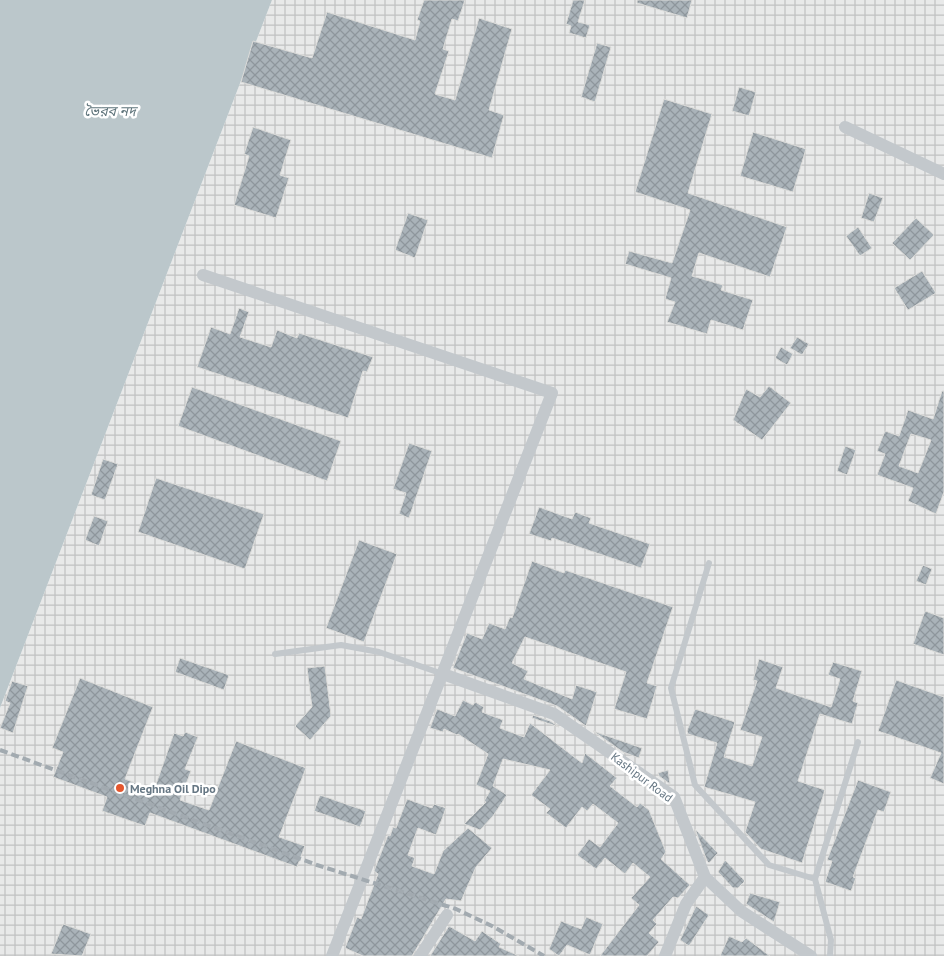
<svg xmlns="http://www.w3.org/2000/svg" width="944" height="956" viewBox="0 0 944 956" font-family="'PT Sans','Noto Sans Bengali',sans-serif">
  <defs>
    <pattern id="industrial-grid" width="8" height="8" patternUnits="userSpaceOnUse" patternTransform="scale(1.25)"><rect width="8" height="8" fill="#e8e9e9"/><path d="M0 4h8M4 0v8" fill="none" stroke="#c0c1c2"/></pattern>
    <pattern id="building-cross-hatch" width="8" height="8" patternUnits="userSpaceOnUse" patternTransform="scale(1.25)"><rect width="8" height="8" fill="#aab3b9"/><path d="M0 0l8 8M0 8l8-8" fill="none" stroke="#8e969c"/></pattern>
  </defs>
  <rect width="100%" height="100%" fill="#fafaf8"/>
  <path fill="url(#industrial-grid)" d="M272 0H944V956H0V708Z"/>
  <path fill="#bbc7cb" d="M0 0H272L0 708Z"/>
  <path fill="url(#building-cross-hatch)" stroke="#dcdcda" fill-rule="evenodd" d="M424 0H465L458 21 452 19 443 49 449 51 435 94 455 100 479 18 512 29 489 110 504 115 492 158 241 82 253 41 312 58 327 12 415 40 420 21 417 20Z
    M573 0H585L578 22 590 25 586 38 569 33 571 26 566 24Z
    M637 0H692L687 18 637 3Z
    M597 43 611 47 595 102 581 97Z
    M739 87 756 92 749 116 732 111Z
    M664 99 712 114 688 193 787 227 770 277 699 253 692 276 723 285 721 290 753 300 743 330 711 320 707 334 667 322 675 302 665 299 671 278 625 264 629 251 672 263 690 210 635 192Z
    M253 127 291 140 280 175 289 178 276 218 234 205 249 156 244 154Z
    M753 132 806 149 793 192 740 176Z
    M869 193 883 198 874 222 861 218Z
    M408 213 428 220 415 258 395 250Z
    M916 218 934 235 910 260 892 243Z
    M858 227 872 248 860 256 846 236Z
    M922 271 936 293 908 310 894 288Z
    M239 308 249 312 240 337 271 347 277 330 297 338 299 333 373 357 367 372 363 371 348 418 197 367 211 327 230 334Z
    M797 337 809 344 802 355 790 348Z
    M781 347 793 354 787 365 775 358Z
    M769 386 791 403 762 440 733 420 746 389 760 397Z
    M192 387 341 441 327 481 178 426Z
    M942 391H944V492L936 514 908 501 913 488 877 475 885 454 877 451 885 431 899 436 908 410 933 419ZM911 434 931 440 918 473 899 466Z
    M409 443 432 451 409 518 399 514 406 493 393 489Z
    M845 446 856 450 847 475 837 471Z
    M103 459 118 464 105 500 91 495Z
    M156 478 264 514 245 569 138 532Z
    M539 507 572 519 575 512 591 518 589 523 650 544 641 568 552 538 551 541 529 534Z
    M94 516 108 521 99 546 85 540Z
    M359 540 397 554 364 642 326 628Z
    M532 561 564 573 565 570 673 607 647 683 657 686 647 719 614 709 626 672 525 637 512 663 528 671 524 679 572 699 576 685 597 692 586 726 557 706 453 668 467 633 482 639 489 623 505 629 510 617 512 618Z
    M923 565 932 569 926 585 916 581Z
    M925 611 944 618V655L913 644Z
    M180 658 229 675 224 690 175 672Z
    M759 659 783 667 776 688 831 707 840 679 828 675 833 662 862 671 853 701 858 703 852 724 820 714 798 781 825 790 802 863 761 849 745 832 755 802 704 787 717 743 688 734 687 731 695 709 735 722 724 757 752 766 762 737 740 730 757 681 753 680Z
    M325 666 331 716 310 740 295 726 312 707 307 668Z
    M80 678 153 707 125 779 154 790 174 733 183 736 185 732 198 737 185 769 191 771 180 800 209 810 236 741 306 768 279 837 305 846 297 867 150 813 145 826 102 811 107 797 53 777 63 752 52 748Z
    M896 680 944 697V784L930 778 941 753 878 731Z
    M12 681 28 686 13 733 0 728 10 703 5 701Z
    M463 700 473 705 475 702 484 707 482 712 503 720 500 728 524 737 530 723 582 763 585 753 617 778 610 786 637 807 640 803 649 810 666 852 661 859 690 885 678 898 673 897 653 920 657 924 649 933 659 942 647 956H600L639 905 631 898 650 877 633 863 625 874 605 858 596 869 577 855 589 839 600 847 618 823 593 804 587 811 582 807 566 828 546 813 550 809 531 795 550 770 503 759 493 786 507 795 493 816 480 830 464 824 486 802 484 801 490 791 476 785 488 754 458 734 457 735 444 729 443 732 430 728 437 709 455 716Z
    M533 715 550 721 559 727 532 718Z
    M593 731 642 748 639 758 623 752Z
    M668 770 670 784 659 776 658 773Z
    M858 780 891 792 884 812 878 810 853 877 856 878 851 891 825 882 832 861 827 860Z
    M320 795 366 811 360 827 314 811Z
    M407 799 432 808 434 804 446 808 436 835 418 828 408 855 415 858 412 866 434 874 443 851 468 828 492 848 476 867 461 901 446 899 412 956H363L345 948 357 917 361 919 378 874 374 871 388 835 390 836 393 827 396 828Z
    M695 829 718 853 709 863 707 861Z
    M725 860 745 881 738 888H733L718 872Z
    M750 893 780 902 774 922 746 904Z
    M696 906 709 915 689 946 680 940Z
    M586 917 603 924 590 955 567 945 559 956 549 949 561 921 581 929Z
    M63 924 91 934 82 956 51 954Z
    M449 926 475 941 482 931 501 944 499 947 519 956H430Z
    M729 936 742 942 746 938 770 956H720Z"/>
  <g fill="none" stroke-linecap="round" stroke-linejoin="round">
    <path stroke="#c3c8cc" stroke-width="6" d="M709 563 671 688 695 785 769 865 815 879 831 940 830 956
      M275 654 341 645 379 652 443 674
      M815 879 858 742"/>
    <path stroke="#c3c8cc" stroke-width="12" d="M845 127 944 174
      M203 275 552 393 332 956
      M443 674 554 714 674 797 705 877 741 911 811 956
      M420 956 447 915
      M665 956 686 904 705 877"/>
    <path stroke="#a2aab0" stroke-width="4" stroke-dasharray="8 4" stroke-linecap="butt" d="M0 750 317 865 456 909 492 926 544 956"/>
  </g>
  <circle fill="#e4572e" stroke="#fff" stroke-width="2" cx="120" cy="788" r="5"/>
  <g text-anchor="middle" dominant-baseline="central" stroke-width="5" stroke-linejoin="round" paint-order="stroke">
    <g font-size="12" fill="#657683" stroke="#fff">
      <text transform="translate(642 777) rotate(37)">Kashipur Road</text>
    </g>
    <g font-size="12" font-weight="bold" fill="#657683" stroke="#fff" text-anchor="start">
      <text x="130" y="788">Meghna Oil Dipo</text>
    </g>
    <g font-size="14" font-style="italic" fill="#60757c" stroke="#fff">
      <text x="110" y="111">ভৈরব নদ</text>
    </g>
  </g>
</svg>
